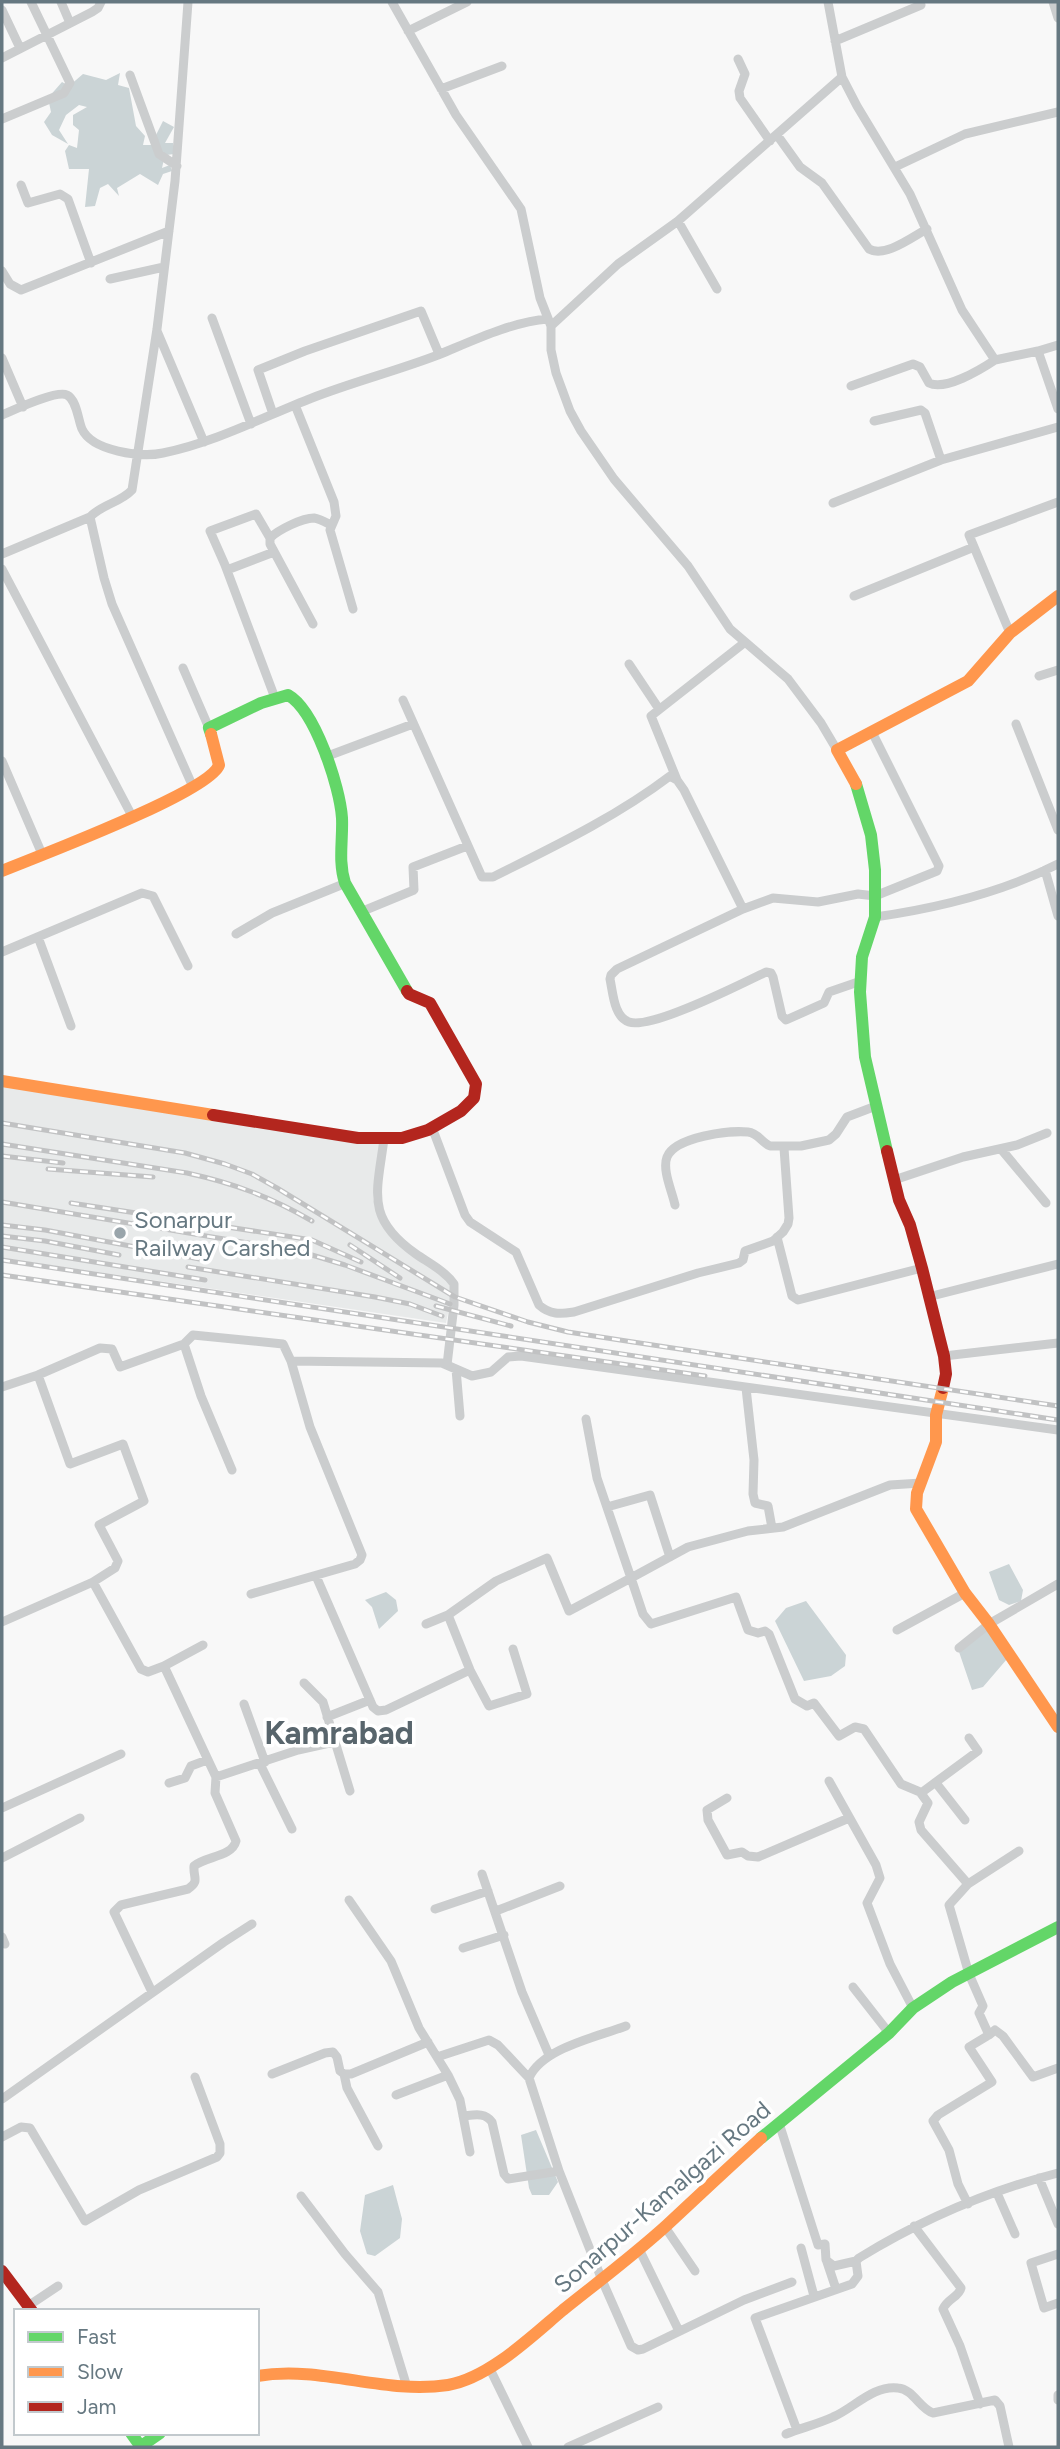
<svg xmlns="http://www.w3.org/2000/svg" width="1060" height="2449" viewBox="0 0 1060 2449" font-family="Figtree,sans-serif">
  <rect width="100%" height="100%" fill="#f8f8f8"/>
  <path fill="#e8eaea" d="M2 1084 381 1143 373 1198 378 1218 448 1280 453 1289 446 1323 2 1258Z"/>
  <path fill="#cbd4d6" d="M120 73 118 85 129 88 136 126 145 136 143 145H151L163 121 174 127 165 143H173L174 154 159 156 164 159 162 168 170 165 172 171 163 174 158 185 140 174 117 188 119 196 108 184 100 188 95 206 85 207 89 169H69L65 151 69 145 77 148 79 130 73 125V115L87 107 79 105 66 115 59 130 68 144 52 135 44 122 51 112 48 98 62 82 69 86 83 74 106 80Z
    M1009 1564 1023 1590 1021 1601 1009 1605 999 1600 989 1572Z
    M386 1592 396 1600 398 1611 379 1629 372 1607 365 1600Z
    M806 1601 846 1655 845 1666 831 1676 804 1681 775 1621 786 1608Z
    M988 1629 1007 1659 983 1687 972 1690 957 1646Z
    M536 2130 558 2182 549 2195H532L529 2188 521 2135Z
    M393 2185 402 2219 400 2238 375 2256 367 2254 360 2231 365 2195Z"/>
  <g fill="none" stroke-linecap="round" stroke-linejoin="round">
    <path stroke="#cbcdce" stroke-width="9" d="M61 2 70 23
      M392 2 456 115 521 209 540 298 551 326V350L556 373 570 411 581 431 614 479 688 566 730 629 788 679 821 723 837 750
      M828 2 842 77 857 106 910 194 962 310 995 360 1038 351 1058 409
      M1053 2 1058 18
      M2 10 20 48
      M408 31 467 2
      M835 41 921 5
      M2 58 92 12 98 8 101 2
      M738 59 745 74 739 91 740 98 770 141
      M130 75 159 154 177 166
      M441 89 502 66
      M2 119 64 93 70 83 31 2
      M777 135 800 167 822 183 869 249C885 258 912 237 927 229
      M895 167 965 134 1058 112
      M21 185 28 203 60 194 68 199 91 263
      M678 221 717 289
      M2 271 10 284 21 290 169 231
      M110 279 164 267
      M212 318 251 424
      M551 326 618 264 678 221 842 77
      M157 331 204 442
      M1038 351 1058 345
      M2 358 23 407
      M851 386 913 364 920 367 929 383C945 391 980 370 995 360
      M295 405 334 502 336 516 330 530 353 609
      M273 414 258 370 305 351 421 311 439 354
      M2 415C14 410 56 390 67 395 77 400 78 420 82 429 92 451 141 458 163 453 216 442 263 417 312 398 353 382 396 371 438 355 472 341 511 322 548 319
      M874 421 921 410 925 413 941 460
      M833 503 941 460 1058 427
      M90 517C102 504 120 503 132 490L157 329 175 181 188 2
      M270 538 256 514 210 531 225 565 275 698
      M2 554 90 517 104 578 112 604 193 787
      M2 569 132 816
      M227 570 274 552
      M854 596 974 547
      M313 624 270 544V538C278 530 302 518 314 518 320 519 325 522 331 525
      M1010 633 969 535 1058 502
      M629 664 659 709
      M183 668 209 728
      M1039 676 1058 670
      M403 700 482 877H493C553 847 616 817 670 776L677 780 684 790 743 909
      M1016 724 1058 830
      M325 757 413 724
      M2 761 42 854
      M677 780 651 716 744 643
      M1045 870 1058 916
      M363 911 414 890 413 867 467 846
      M875 917C938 908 1001 893 1058 864
      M236 934 272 913 346 883
      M38 937 71 1026
      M2 952 142 893 153 896 188 966
      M861 981 829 992 824 1003 786 1020 782 1016 773 977 771 973 766 972C743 983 651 1030 629 1022 614 1017 613 993 610 979L611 975 617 969 743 909 773 898 818 902 858 894 875 896 937 871 939 866 872 732
      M433 1130 465 1215 470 1222 516 1252 539 1305C550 1315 560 1314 574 1312L698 1273 739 1263 743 1260 745 1251 773 1241 783 1232 788 1224 789 1218 784 1148
      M384 1139C377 1193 365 1218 416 1254 429 1263 445 1271 454 1284V1305L447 1365
      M1001 1149 1046 1203
      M894 1180 963 1157 1017 1145 1047 1133
      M675 1205C672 1191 662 1170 667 1157 675 1137 729 1130 748 1132 758 1133 761 1142 770 1146H801L829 1140 836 1134 847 1117 876 1106
      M777 1237 792 1296 798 1300 922 1268
      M928 1297 1058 1264
      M184 1344 201 1396 232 1470
      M944 1356 1058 1343
      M291 1361 442 1363 472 1376 491 1372 508 1357 521 1356 1058 1430
      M456 1369 460 1416
      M2 1387 38 1375 100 1348 112 1349 120 1367 184 1344 193 1335 283 1344 291 1361 310 1427 362 1555 360 1560 355 1564 251 1594
      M746 1388 754 1460 753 1494 755 1503 768 1506 772 1528
      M921 1483 890 1485 783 1527 748 1531 688 1547 631 1578 643 1614 651 1624 736 1597 748 1630 758 1633 765 1631 769 1634 795 1699 807 1706 814 1703 839 1736 855 1727 864 1729 901 1784 920 1792 928 1803 919 1822 921 1830 968 1884
      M607 1507 650 1495 670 1557
      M316 1576 373 1707 378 1711 386 1710 470 1670
      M93 1582 141 1669 148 1672 164 1666
      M2 1622 93 1582 115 1568 118 1561 99 1525 144 1501 123 1444 70 1464 38 1375
      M426 1624 448 1615
      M897 1630 965 1593
      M203 1645 164 1666 216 1777 298 1750 334 1742
      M959 1648 989 1624 1058 1584
      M513 1649 527 1694 489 1706 470 1670 448 1615 496 1581 547 1558 569 1611 631 1578 597 1478 586 1419
      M304 1683 323 1702 350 1791
      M244 1704 265 1762
      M327 1717 370 1700
      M260 1764 292 1829
      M829 1781 876 1865 880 1878 867 1903 890 1964 913 2008
      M169 1783 185 1778 191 1766 207 1760
      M936 1783 965 1820
      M921 1793 978 1751 969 1738
      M727 1798 707 1810 708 1820 727 1855 742 1852 748 1856 758 1857 849 1818
      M2 1808 121 1754
      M2 1858 80 1818
      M482 1874 522 1992 549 2055
      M349 1900 391 1961 419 2028 448 2075 460 2100 470 2152
      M435 1909 488 1891
      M496 1911 560 1886
      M2 1937 5 1944
      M463 1948 504 1935
      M853 1987 889 2033
      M152 1992 114 1912 121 1905 188 1889C200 1881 193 1878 194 1866 206 1856 232 1857 236 1841L215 1793 216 1777
      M626 2026C597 2037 542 2048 529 2078L559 2171 602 2280 631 2346 638 2350 643 2349 744 2300 792 2282
      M989 2035 995 2030 1003 2036 1033 2077 1058 2068
      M437 2057 489 2040 498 2045 529 2078
      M272 2074 325 2053 333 2052 337 2057 340 2071 344 2074H351L428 2042
      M344 2074 347 2088 378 2146
      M396 2095 448 2075
      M2 2099 224 1942 252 1924
      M463 2116C474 2115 485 2112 492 2122L504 2174 508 2179 559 2171
      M779 2123 818 2245 825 2244 826 2260 834 2266 856 2261
      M2 2137 21 2127 30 2128 85 2221 139 2190 217 2157 220 2153V2144L195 2077
      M1039 2178 1058 2224
      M997 2193 1015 2234
      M301 2196 345 2254 378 2292 407 2387
      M968 2204 958 2184 949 2150 933 2121 938 2115 992 2082 969 2047 989 2035 979 2013 983 2006 969 1974 949 1905 968 1884 1019 1851
      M914 2226 961 2288C959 2297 947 2299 943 2309L960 2346 980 2404
      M665 2227 695 2271
      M801 2248 814 2296
      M639 2249 679 2331
      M1058 2254 1031 2263 1044 2308 1058 2303
      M827 2262 836 2289
      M28 2306 58 2286
      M489 2367 528 2447
      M1058 2395V2400
      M797 2430 755 2318 852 2284 858 2276 856 2261 859 2258C921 2220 988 2191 1058 2173
      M786 2434C801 2428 818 2424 833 2417 854 2408 873 2385 898 2388 913 2389 920 2409 933 2413L995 2400 1000 2406 1009 2447
      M568 2447 658 2407"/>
    <path stroke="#63d668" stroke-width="12" d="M211 734 209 728 261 703 288 695C315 710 340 787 342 818 343 840 338 861 345 883L407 991
      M856 784 871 835 875 870V917L862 957 860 992 865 1057 887 1151
      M761 2138 889 2033 913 2008 952 1982 1058 1927
      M131 2433 141 2447
      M140 2447 160 2433"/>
    <path stroke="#ff974d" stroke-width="12" d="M856 784 837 750 968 681 1010 633 1058 596
      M2 871C36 857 210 792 219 765L211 734
      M2 1081 213 1115
      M943 1388 936 1415V1442L917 1493 916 1509 965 1593 989 1624 1058 1727
      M257 2376C323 2365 384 2395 448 2385 489 2378 532 2336 563 2310 598 2282 634 2255 667 2225 698 2196 729 2167 761 2138"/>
    <path stroke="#b3261e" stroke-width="12" d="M213 1115 358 1138H402L428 1130 461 1111 474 1098 476 1084 430 1003 409 994 407 991
      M887 1151 899 1200 910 1225 922 1268 944 1356 946 1374 943 1388
      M2 2271 32 2311"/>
    <g stroke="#c1c2c3" stroke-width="5">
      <path id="rail" d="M2 1123 185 1153 225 1164 252 1174 277 1188 455 1297 528 1322 568 1332 633 1342 1058 1406
        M2 1144 187 1173C233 1183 271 1197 312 1221
        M2 1156 63 1163
        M48 1169 153 1177
        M2 1202 302 1252 345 1265 450 1304
        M71 1203 312 1240 361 1262
        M2 1225 45 1230 205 1260
        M2 1236 45 1241 119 1255
        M350 1245 400 1278
        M2 1247 205 1280
        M2 1260 1058 1420
        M188 1267 375 1297 410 1304 442 1316
        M2 1275 705 1376
        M436 1306 511 1326"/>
    </g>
    <use href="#rail" stroke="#fff" stroke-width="2.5" stroke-dasharray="8" stroke-linecap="butt"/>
  </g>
  <circle fill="#99a5ab" stroke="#fff" stroke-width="2.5" cx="120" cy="1233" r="7"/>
  <g text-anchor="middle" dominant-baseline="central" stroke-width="7" stroke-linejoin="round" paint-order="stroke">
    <g font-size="24" fill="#667881" stroke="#fff" text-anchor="start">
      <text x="134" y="1219">Sonarpur<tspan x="134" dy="28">Railway Carshed</tspan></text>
    </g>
    <g font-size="24" fill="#667881" stroke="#fff">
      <text transform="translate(662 2197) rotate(-41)">Sonarpur-Kamalgazi Road</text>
    </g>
    <g font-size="32" font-weight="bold" fill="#58656c" stroke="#fff">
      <text x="339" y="1733">Kamrabad</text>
    </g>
  </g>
  <rect width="1060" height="2449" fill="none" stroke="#667881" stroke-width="7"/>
  <rect x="14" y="2309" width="245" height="126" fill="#ffffff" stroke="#c2c9cd" stroke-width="2"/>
  <rect x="28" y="2332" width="35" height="10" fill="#63d668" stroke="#c2c9cd" stroke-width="2"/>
  <text x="77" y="2344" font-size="21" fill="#667881">Fast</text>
  <rect x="28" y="2367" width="35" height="10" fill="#ff974d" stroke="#c2c9cd" stroke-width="2"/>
  <text x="77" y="2379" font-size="21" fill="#667881">Slow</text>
  <rect x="28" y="2402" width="35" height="10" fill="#b3261e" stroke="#c2c9cd" stroke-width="2"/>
  <text x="77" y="2414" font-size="21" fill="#667881">Jam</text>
</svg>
